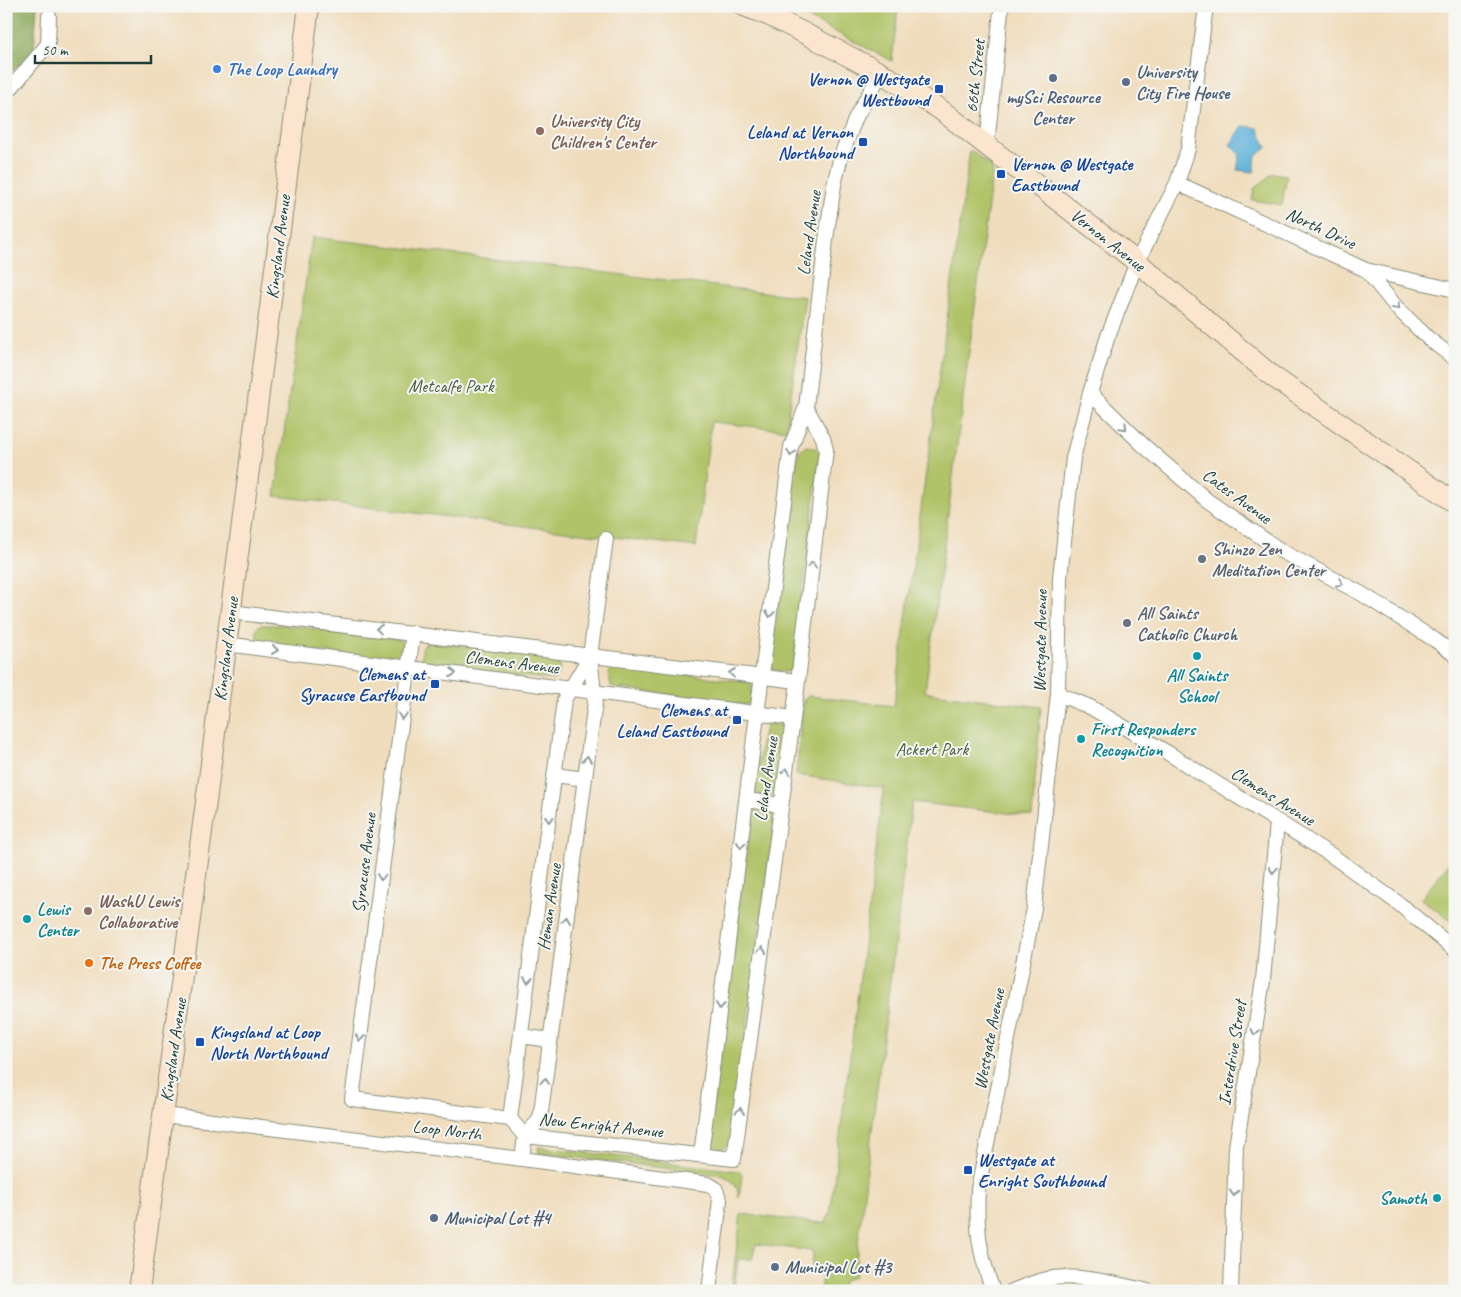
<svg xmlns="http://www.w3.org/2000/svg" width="1461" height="1297" viewBox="0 0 1461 1297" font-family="Caveat,sans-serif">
  <rect width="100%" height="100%" fill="#f6f6f2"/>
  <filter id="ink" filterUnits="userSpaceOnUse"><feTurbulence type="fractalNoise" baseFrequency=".02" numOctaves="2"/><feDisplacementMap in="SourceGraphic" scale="10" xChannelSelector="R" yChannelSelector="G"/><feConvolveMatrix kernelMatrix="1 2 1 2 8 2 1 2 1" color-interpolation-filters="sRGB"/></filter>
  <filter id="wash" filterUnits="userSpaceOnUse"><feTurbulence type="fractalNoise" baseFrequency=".0096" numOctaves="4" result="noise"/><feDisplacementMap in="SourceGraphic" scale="20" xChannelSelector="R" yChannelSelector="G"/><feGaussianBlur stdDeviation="1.12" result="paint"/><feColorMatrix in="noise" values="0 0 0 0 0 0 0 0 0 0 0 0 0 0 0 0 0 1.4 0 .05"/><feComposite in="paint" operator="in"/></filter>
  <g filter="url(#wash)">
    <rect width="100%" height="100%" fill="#f0ddbd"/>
    <path fill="#b0c367" stroke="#68804e" d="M780 6H898L892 61 812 20Z
      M970 150 993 167 925 692 1041 707 1032 816 912 802 854 1277 844 1280 840 1291H820L823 1269 812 1267 813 1251 756 1244 752 1259H738L734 1291H731L741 1214 822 1223 826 1222 830 1213 884 788 796 775 803 702 804 699 809 696 894 706Z
      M1273 173 1287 175 1282 205 1252 200 1254 189Z
      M312 237 805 297 786 430 711 422 696 547 275 496Z
      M807 446C814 447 817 448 820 454L793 667C789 675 779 671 772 669L771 665 798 453 801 449Z
      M260 625H284L398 639 402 642C404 649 404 656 397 661 374 658 268 648 257 638 256 633 256 629 260 625Z
      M431 642 555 659C562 666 560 673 554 680L426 664 422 660V648L425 644Z
      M618 666 748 682 752 685V702L745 705 616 688 611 686 609 673 613 668Z
      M767 723 785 726 786 731 778 788 770 796 759 795 756 793 755 787 762 738Z
      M764 808C772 810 773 812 774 820L732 1139C718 1159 709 1150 710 1130L751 817 753 811Z
      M1455 855V924L1421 899Z
      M538 1147 739 1171 742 1175 739 1198C738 1187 733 1179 721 1175L539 1153Z"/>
    <path fill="#8ca95c" stroke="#567348" d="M6 6H37L34 49 13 71 6 62Z"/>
    <path fill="#5db1d9" stroke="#3e7786" d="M1243 126 1258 128 1267 148 1256 156 1254 172 1237 170 1240 154 1230 145Z"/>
  </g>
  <g filter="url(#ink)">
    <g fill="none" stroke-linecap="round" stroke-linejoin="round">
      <g stroke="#888d78" stroke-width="16">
        <path id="street" d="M6 94 48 44 49 16
          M987 145 1001 11
          M1177 183 1366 270 1455 290
          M1366 270 1397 308 1429 339 1455 359
          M1090 393 1143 445 1208 501 1283 552 1362 594 1435 640 1455 655
          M231 612 797 681
          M413 633 352 1099 510 1119 525 1136 734 1159 797 689 826 450 823 438 806 407
          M226 644 793 718
          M1058 694 1090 707 1168 753 1331 855 1398 903 1455 950
          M555 775 585 779
          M747 800 781 805
          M521 1036 550 1040
          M164 1115 522 1159 708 1184 715 1188 720 1200 709 1291
          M510 1119 564 700 590 656
          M701 1155 791 447 806 407 827 232 834 185 841 156 856 117 881 73
          M522 1159 525 1136 540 1119 595 702 590 656 606 539
          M993 1291C979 1252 976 1230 978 1189L1034 908 1058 694 1060 578 1073 458 1090 393 1108 336 1137 262 1177 183 1188 149 1206 6
          M1012 1291C1026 1286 1038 1280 1053 1278 1082 1274 1119 1285 1148 1291
          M1231 1291 1236 1147 1263 980 1277 822"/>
      </g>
      <g stroke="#888d78" stroke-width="22">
        <path id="secondary" d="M744 6 770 16 802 32 881 73 941 110 1137 262 1272 376 1455 503
          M139 1291 206 802 309 6"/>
      </g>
      <use href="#street" stroke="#fff" stroke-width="14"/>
      <use href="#secondary" stroke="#fce5cf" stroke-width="20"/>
    </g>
    <defs><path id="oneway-chevron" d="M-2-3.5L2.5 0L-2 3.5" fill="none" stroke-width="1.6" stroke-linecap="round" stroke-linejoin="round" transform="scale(1.25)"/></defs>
    <g stroke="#8f9e9a">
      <use href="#oneway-chevron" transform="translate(1397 307) rotate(48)"/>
      <use href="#oneway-chevron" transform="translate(1124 427) rotate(45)"/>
      <use href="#oneway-chevron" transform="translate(791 453) rotate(100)"/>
      <use href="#oneway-chevron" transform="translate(812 565) rotate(-83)"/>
      <use href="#oneway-chevron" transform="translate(1340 583) rotate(28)"/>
      <use href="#oneway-chevron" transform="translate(770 614) rotate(97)"/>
      <use href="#oneway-chevron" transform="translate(379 629) rotate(-173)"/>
      <use href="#oneway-chevron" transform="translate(275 650) rotate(8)"/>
      <use href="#oneway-chevron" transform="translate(453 673) rotate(7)"/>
      <use href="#oneway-chevron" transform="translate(732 673) rotate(-173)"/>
      <use href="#oneway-chevron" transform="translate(402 716) rotate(98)"/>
      <use href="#oneway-chevron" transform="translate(587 759) rotate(-83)"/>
      <use href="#oneway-chevron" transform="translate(786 771) rotate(-82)"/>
      <use href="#oneway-chevron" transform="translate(549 819) rotate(97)"/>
      <use href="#oneway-chevron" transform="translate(741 845) rotate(97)"/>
      <use href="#oneway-chevron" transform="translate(1273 870) rotate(95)"/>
      <use href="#oneway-chevron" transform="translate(381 877) rotate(97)"/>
      <use href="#oneway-chevron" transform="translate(566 920) rotate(-82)"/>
      <use href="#oneway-chevron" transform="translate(762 950) rotate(-82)"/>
      <use href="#oneway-chevron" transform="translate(528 980) rotate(97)"/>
      <use href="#oneway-chevron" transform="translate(720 1006) rotate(97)"/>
      <use href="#oneway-chevron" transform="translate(1255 1032) rotate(99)"/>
      <use href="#oneway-chevron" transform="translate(360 1038) rotate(97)"/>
      <use href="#oneway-chevron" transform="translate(545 1081) rotate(-83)"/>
      <use href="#oneway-chevron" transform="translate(740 1111) rotate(-82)"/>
      <use href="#oneway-chevron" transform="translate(1234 1193) rotate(93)"/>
    </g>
  </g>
  <circle fill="#3f7fe0" stroke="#f6f6f2" stroke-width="2" cx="217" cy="69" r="5"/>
  <g fill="#5c6f8a" stroke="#f6f6f2" stroke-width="2">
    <circle cx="1053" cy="78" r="5"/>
    <circle cx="1126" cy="82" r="5"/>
    <circle cx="434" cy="1218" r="5"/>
    <circle cx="775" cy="1267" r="5"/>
  </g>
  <g fill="#1a4fb4" stroke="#f6f6f2" stroke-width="2">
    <rect x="934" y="84" width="10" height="10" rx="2.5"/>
    <rect x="858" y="137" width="10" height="10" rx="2.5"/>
    <rect x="996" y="169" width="10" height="10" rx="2.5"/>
    <rect x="430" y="679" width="10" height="10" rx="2.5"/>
    <rect x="732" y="715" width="10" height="10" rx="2.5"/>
    <rect x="195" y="1037" width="10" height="10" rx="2.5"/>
    <rect x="963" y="1165" width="10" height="10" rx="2.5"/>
  </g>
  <g fill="#8d6e63" stroke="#f6f6f2" stroke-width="2">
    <circle cx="540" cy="131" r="5"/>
    <circle cx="88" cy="911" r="5"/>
  </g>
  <g fill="#6b7280" stroke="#f6f6f2" stroke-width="2">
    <circle cx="1202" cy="559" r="5"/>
    <circle cx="1127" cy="623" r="5"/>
  </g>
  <g fill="#0f9aa8" stroke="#f6f6f2" stroke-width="2">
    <circle cx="1197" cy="656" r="5"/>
    <circle cx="1081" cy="739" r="5"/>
    <circle cx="27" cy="919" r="5"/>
    <circle cx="1437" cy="1198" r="5"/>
  </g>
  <circle fill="#e8710a" stroke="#f6f6f2" stroke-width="2" cx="89" cy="963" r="5"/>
  <g text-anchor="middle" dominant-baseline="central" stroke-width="4" stroke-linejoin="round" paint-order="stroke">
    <g font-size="18" font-weight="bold" fill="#366cbe" stroke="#f6f6f2" text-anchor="start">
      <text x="227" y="69">The Loop Laundry</text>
    </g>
    <g font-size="18" font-weight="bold" fill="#4e5e75" stroke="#f6f6f2" text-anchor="start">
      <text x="1136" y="72">University<tspan x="1136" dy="21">City Fire House</tspan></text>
      <text x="1053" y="97" text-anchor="middle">mySci Resource<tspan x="1053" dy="21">Center</tspan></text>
      <text x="444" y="1218">Municipal Lot #4</text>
      <text x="785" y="1267">Municipal Lot #3</text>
    </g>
    <g font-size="18" fill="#1f3d34" stroke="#f6f6f2">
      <text transform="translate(975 76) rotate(-84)">66th Street</text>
      <text transform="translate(1321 228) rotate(25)">North Drive</text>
      <text transform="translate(809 233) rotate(-82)">Leland Avenue</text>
      <text transform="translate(1108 240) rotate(38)">Vernon Avenue</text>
      <text transform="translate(278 247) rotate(-83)">Kingsland Avenue</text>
      <text transform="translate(1237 496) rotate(36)">Cates Avenue</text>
      <text transform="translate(1040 641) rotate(-89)">Westgate Avenue</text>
      <text transform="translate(226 649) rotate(-83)">Kingsland Avenue</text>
      <text transform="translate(512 662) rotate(7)">Clemens Avenue</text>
      <text transform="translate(766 779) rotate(-82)">Leland Avenue</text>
      <text transform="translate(1273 796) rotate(32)">Clemens Avenue</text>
      <text transform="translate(364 863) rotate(-83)">Syracuse Avenue</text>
      <text transform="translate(549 907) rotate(-82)">Heman Avenue</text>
      <text transform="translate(989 1039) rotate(-79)">Westgate Avenue</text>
      <text transform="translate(173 1050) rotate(-82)">Kingsland Avenue</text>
      <text transform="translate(1232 1053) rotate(-81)">Interdrive Street</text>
      <text transform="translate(601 1125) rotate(6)">New Enright Avenue</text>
      <text transform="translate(447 1130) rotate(7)">Loop North</text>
    </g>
    <g font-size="18" font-weight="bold" fill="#164399" stroke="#f6f6f2" text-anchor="end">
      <text x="929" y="79">Vernon @ Westgate<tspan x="929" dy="21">Westbound</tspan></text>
      <text x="853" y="132">Leland at Vernon<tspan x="853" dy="21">Northbound</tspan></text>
      <text x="1011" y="164" text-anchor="start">Vernon @ Westgate<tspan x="1011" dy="21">Eastbound</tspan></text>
      <text x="425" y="674">Clemens at<tspan x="425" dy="21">Syracuse Eastbound</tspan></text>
      <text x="727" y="710">Clemens at<tspan x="727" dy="21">Leland Eastbound</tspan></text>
      <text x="210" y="1032" text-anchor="start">Kingsland at Loop<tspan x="210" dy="21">North Northbound</tspan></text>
      <text x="978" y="1160" text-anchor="start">Westgate at<tspan x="978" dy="21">Enright Southbound</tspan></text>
    </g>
    <g font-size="18" font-weight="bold" fill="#785e54" stroke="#f6f6f2" text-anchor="start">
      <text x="550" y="121">University City<tspan x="550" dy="21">Children's Center</tspan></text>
      <text x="98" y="901">WashU Lewis<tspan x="98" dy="21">Collaborative</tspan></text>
    </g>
    <g font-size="18" fill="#435e41" stroke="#f6f6f2">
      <text x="451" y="386">Metcalfe Park</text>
      <text x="932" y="749">Ackert Park</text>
    </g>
    <g font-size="18" font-weight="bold" fill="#5b616d" stroke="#f6f6f2" text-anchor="start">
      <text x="1212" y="549">Shinzo Zen<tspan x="1212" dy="21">Meditation Center</tspan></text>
      <text x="1137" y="613">All Saints<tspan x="1137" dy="21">Catholic Church</tspan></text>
    </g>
    <g font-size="18" font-weight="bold" fill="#0d838f" stroke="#f6f6f2" text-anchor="start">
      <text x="1197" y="675" text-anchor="middle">All Saints<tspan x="1197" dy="21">School</tspan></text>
      <text x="1091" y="729">First Responders<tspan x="1091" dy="21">Recognition</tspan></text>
      <text x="37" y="909">Lewis<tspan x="37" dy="21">Center</tspan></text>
      <text x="1427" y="1198" text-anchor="end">Samoth</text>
    </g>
    <g font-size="18" font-weight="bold" fill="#c56008" stroke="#f6f6f2" text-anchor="start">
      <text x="99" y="963">The Press Coffee</text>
    </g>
  </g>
  <rect width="1461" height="1297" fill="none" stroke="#f6f6f2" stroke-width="25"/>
  <path d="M35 55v8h116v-8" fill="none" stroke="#1f3d34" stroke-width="2.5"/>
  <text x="42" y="55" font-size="15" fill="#1f3d34" stroke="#f6f6f2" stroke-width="4" paint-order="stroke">50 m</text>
</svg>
